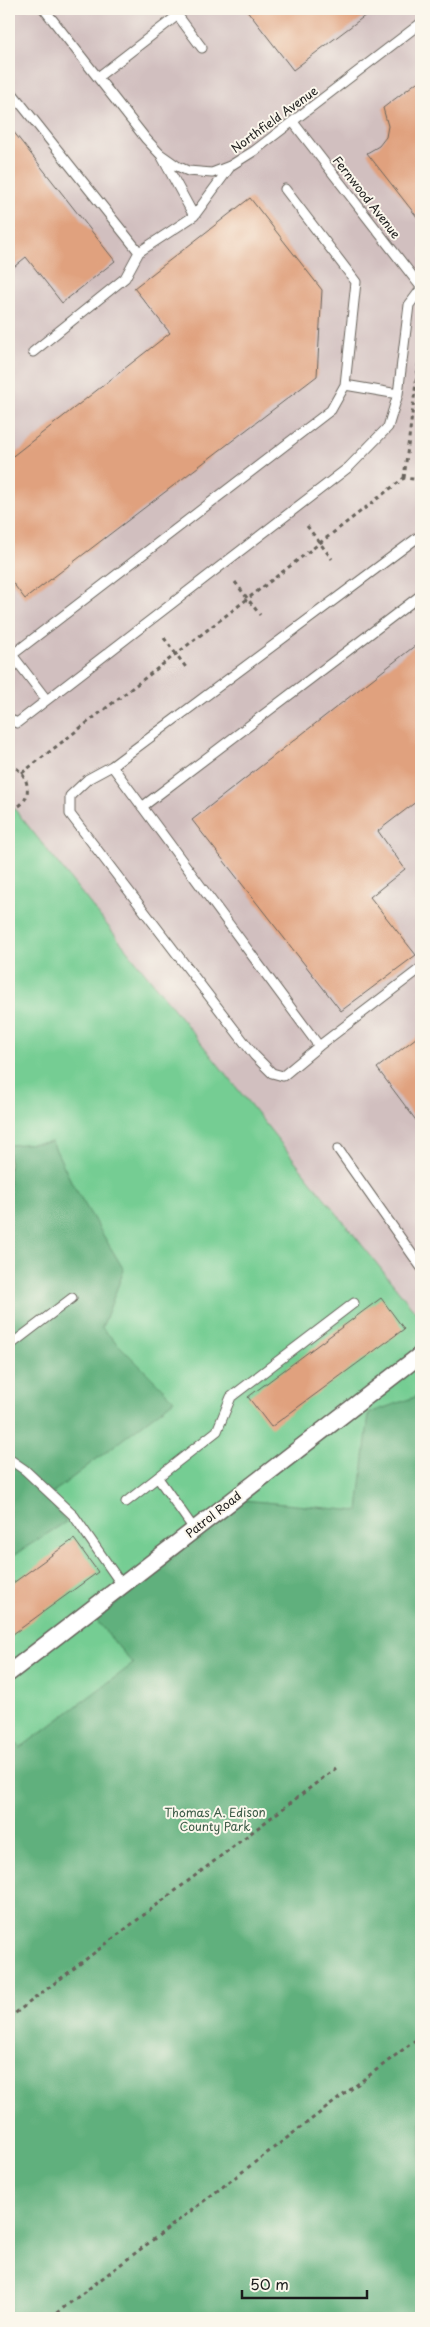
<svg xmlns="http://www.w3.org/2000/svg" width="430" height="2327" viewBox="0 0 430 2327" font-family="'Playpen Sans',sans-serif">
  <rect width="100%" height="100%" fill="#fbf7ec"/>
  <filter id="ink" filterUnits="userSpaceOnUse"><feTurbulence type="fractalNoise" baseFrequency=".02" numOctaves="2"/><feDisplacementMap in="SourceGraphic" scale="10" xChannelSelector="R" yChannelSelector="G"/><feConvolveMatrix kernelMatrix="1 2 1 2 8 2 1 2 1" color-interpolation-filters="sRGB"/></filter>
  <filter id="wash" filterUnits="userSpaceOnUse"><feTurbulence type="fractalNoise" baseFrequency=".0096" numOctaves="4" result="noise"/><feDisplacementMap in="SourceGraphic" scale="20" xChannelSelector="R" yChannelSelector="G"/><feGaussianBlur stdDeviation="1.12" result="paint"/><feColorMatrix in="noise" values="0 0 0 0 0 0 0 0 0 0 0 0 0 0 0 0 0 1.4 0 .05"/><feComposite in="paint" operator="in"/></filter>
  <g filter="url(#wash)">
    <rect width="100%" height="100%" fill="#f5e7cf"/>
    <path fill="#d1bfbf" d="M9 9H421V1319L9 802Z"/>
    <path fill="#75cd93" stroke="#487458" d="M9 802 421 1319V2318H9Z"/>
    <path fill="#60b07d" stroke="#3e664c" d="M52 1142 72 1183 124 1270 102 1328 174 1400 47 1497 66 1522 9 1558V1145Z
      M421 1395V2318H9V1735L20 1748 133 1664 96 1620 243 1500 358 1511 369 1413Z"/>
    <g id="blocks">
      <path fill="#e0a17e" d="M246 9H374L293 70Z
        M421 79V222L367 153 379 146 386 137 388 126 383 108Z
        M9 126 115 261 62 303 26 257 9 271Z
        M250 198 322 290 317 376 25 599 9 578V459L170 333 134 288Z
        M421 641V798L378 831 405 869 370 897 416 955 341 1011 192 820Z
        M421 1034V1127L377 1068Z
        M381 1298 404 1329 271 1427 248 1397Z
        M74 1539 98 1572 9 1637V1586Z"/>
    </g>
  </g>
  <g filter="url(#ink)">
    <use href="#blocks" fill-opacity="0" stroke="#68635b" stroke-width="1"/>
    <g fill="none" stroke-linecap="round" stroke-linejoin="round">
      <g stroke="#68635b" stroke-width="11">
        <path id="service" d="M44 9 146 139 160 154 177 166 188 171 212 173 230 166 254 151 421 23
          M173 9 202 48
          M98 77 178 15
          M9 89 139 252 194 216 230 167
          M293 122 421 287
          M162 157 194 216
          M285 189 356 282 345 385 398 394
          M33 352 125 278 139 252
          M421 535 112 766 319 1046 421 968
          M10 652 46 699
          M12 655 331 410 345 385
          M9 719 17 723 349 467 388 427 398 394 409 305 421 289
          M112 766 88 779 70 796V814L254 1055 272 1073 283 1076 319 1046
          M142 807 421 595
          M338 1149 421 1267
          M9 1346 72 1298
          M9 1459 25 1470 74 1516 122 1585
          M158 1478 194 1529
          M126 1502 217 1431 231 1397 354 1303"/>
      </g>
      <g stroke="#68635b" stroke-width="19">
        <path id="minor" d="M9 1673 419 1356"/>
      </g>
      <path stroke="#68635b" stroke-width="3" stroke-dasharray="4 4" stroke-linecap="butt" d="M404 478 421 343
        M307 526 332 559
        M235 582 260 615
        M164 638 188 670
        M9 765C32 771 35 807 9 809
        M22 773 404 478 421 480
        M9 2018 336 1768
        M50 2318 421 2036"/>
      <use href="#service" stroke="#fff" stroke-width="9"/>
      <use href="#minor" stroke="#fff" stroke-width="16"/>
    </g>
  </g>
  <g text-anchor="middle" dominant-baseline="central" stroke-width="4" stroke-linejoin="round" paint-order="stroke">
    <g font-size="12" fill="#1c1c1c" stroke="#fbf7ec">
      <text transform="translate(274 119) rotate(-36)">Northfield Avenue</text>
      <text transform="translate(367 197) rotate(52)">Fernwood Avenue</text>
      <text transform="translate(213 1514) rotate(-38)">Patrol Road</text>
    </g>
    <g font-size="12" fill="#3b5a46" stroke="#fbf7ec">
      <text x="215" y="1812">Thomas A. Edison<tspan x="215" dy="14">County Park</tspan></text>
    </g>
  </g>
  <rect width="430" height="2327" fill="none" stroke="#fbf7ec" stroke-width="30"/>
  <path d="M242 2290v8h125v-8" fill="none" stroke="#1c1c1c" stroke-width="2.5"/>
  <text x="250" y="2290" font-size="15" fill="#1c1c1c" stroke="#fbf7ec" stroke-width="4" paint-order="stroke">50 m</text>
</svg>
